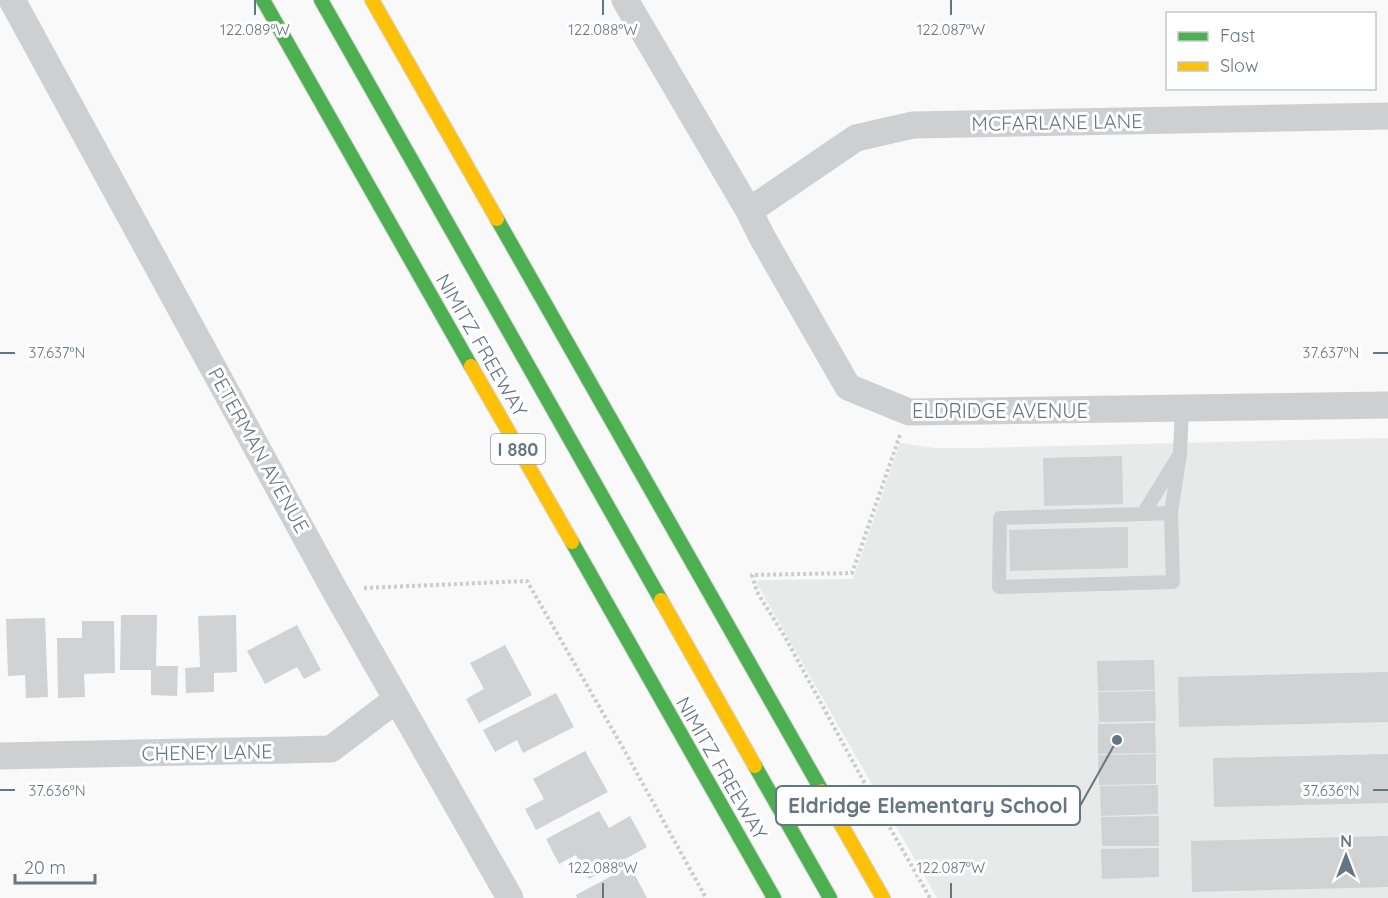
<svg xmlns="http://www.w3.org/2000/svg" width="1388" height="898" viewBox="0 0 1388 898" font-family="Quicksand,sans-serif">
  <rect width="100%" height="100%" fill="#f9f9f9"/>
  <path fill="#e8e9e9" d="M1388 438V898H937L756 582 760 580 853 579 900 443 935 448H977Z"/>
  <path fill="#d0d2d3" d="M1122 456 1123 504 1044 506 1043 458Z
    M1128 527V568L1010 571 1009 530Z
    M121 615H157L156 666H178L177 696 151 695V670H120Z
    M236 615 237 672 214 673V692L186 693 185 668 200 667 198 616Z
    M45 618 48 697 26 698 25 675 8 676 6 619Z
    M82 621H114L115 673 84 674 85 697 58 698 57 638H82Z
    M297 625 321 670 304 679 297 667 265 684 247 651Z
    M505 645 532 695 479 723 466 699 484 689 470 663Z
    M1154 660 1155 690 1098 691 1097 661Z
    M1388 672V722L1179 727 1178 677Z
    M1155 691 1156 721 1099 722 1098 692Z
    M556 693 574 727 523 753 517 740 495 752 483 730Z
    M1155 723 1156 753 1098 754V724Z
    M585 751 608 792 536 830 525 809 544 799 533 779Z
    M1156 754V784L1099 785 1098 755Z
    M1388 754V803L1214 807 1213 758Z
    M1158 785V814L1101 816 1100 786Z
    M599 811 609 828 630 816 647 847 589 879 576 855 559 864 546 839Z
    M1159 816V846H1102L1101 817Z
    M1388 836V887L1192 892 1191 841Z
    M1159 848V877L1102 879 1101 849Z
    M630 866 647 898H577L576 895Z"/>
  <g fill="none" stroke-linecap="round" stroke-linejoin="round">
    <g stroke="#d5d6d6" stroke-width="16">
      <path id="fast" d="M263 0 471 366
        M321 0 661 600
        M497 219 822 791
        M572 542 774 898
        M755 766 830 898"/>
    </g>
    <g stroke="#d5d6d6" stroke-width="16">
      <path id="slow" d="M372 0 497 219
        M471 366 572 542
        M661 600 755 766
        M822 791 883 898"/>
    </g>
    <path stroke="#cbcccd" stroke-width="4" stroke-dasharray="3 3" stroke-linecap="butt" d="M900 435 852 573 752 575 757 592 785 637 865 784 930 898
      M364 588 527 581 623 748 706 898"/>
    <path stroke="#cecfd0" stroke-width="14" d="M1171 513 1180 454 1182 408
      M1143 514 1171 513 1173 582 999 587 1000 518 1143 514 1180 454"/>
    <path stroke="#cecfd0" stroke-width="27" d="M12 0 334 589 510 898
      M625 0 749 211 762 237 848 387 909 412 1388 405
      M749 211 856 138 913 125 1388 116
      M0 756 331 749 397 699"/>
    <use href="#fast" stroke="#4caf50" stroke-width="14"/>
    <use href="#slow" stroke="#ffc107" stroke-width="14"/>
  </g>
  <path fill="none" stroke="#657683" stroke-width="2" d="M255 0V15M603 0V15M951 0V15M0 353H15M1373 353H1388M0 790H15M1373 790H1388M603 883V898M951 883V898"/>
  <g text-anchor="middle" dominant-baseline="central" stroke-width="6" stroke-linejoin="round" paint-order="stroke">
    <rect fill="#fff" stroke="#939fa8" stroke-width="1.5" x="491" y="434" width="54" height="30" rx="4.5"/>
    <g font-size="18" font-weight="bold" fill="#657683">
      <text x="518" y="449">I 880</text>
    </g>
    <g font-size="20" fill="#657683" stroke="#fff">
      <text transform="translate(1057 122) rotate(-1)">MCFARLANE LANE</text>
      <text transform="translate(482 345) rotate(60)">NIMITZ FREEWAY</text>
      <text x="1000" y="410">ELDRIDGE AVENUE</text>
      <text transform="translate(259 450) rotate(61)">PETERMAN AVENUE</text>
      <text transform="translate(207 752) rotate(-1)">CHENEY LANE</text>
      <text transform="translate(722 768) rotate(60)">NIMITZ FREEWAY</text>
    </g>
  </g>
  <g font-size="15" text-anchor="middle" fill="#657683" stroke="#fff" stroke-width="6" stroke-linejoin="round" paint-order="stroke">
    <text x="255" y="35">122.089°W</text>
    <text x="603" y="35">122.088°W</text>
    <text x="951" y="35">122.087°W</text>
    <text x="57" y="358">37.637°N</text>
    <text x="1331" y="358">37.637°N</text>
    <text x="57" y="796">37.636°N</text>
    <text x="1331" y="796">37.636°N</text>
    <text x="603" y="873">122.088°W</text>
    <text x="951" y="873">122.087°W</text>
  </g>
  <path fill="none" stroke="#657683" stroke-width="2" d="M1117 740L1080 806"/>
  <circle fill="#657683" stroke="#fff" stroke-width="2" cx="1117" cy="740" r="6"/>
  <rect fill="#fff" stroke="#657683" stroke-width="2" x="776" y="786" width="304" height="39" rx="6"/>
  <g font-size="21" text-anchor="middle" font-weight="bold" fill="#657683">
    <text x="928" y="813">Eldridge Elementary School</text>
  </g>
  <rect x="1166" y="12" width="210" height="78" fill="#ffffff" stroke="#c1c8cd" stroke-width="1.5"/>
  <rect x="1178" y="32" width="30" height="9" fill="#4caf50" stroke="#c1c8cd" stroke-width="1.5"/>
  <text x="1220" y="42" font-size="18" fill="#657683">Fast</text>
  <rect x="1178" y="62" width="30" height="9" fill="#ffc107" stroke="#c1c8cd" stroke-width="1.5"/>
  <text x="1220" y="72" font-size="18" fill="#657683">Slow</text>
  <g transform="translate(1346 856)" stroke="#ffffff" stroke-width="4.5" paint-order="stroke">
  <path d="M0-4.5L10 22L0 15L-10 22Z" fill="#657683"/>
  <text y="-9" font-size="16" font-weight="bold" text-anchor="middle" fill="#657683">N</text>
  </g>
  <path d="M15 874v9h80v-9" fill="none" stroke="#657683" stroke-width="3"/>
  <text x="24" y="874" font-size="18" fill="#657683" stroke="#ffffff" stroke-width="4.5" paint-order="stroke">20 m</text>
</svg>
